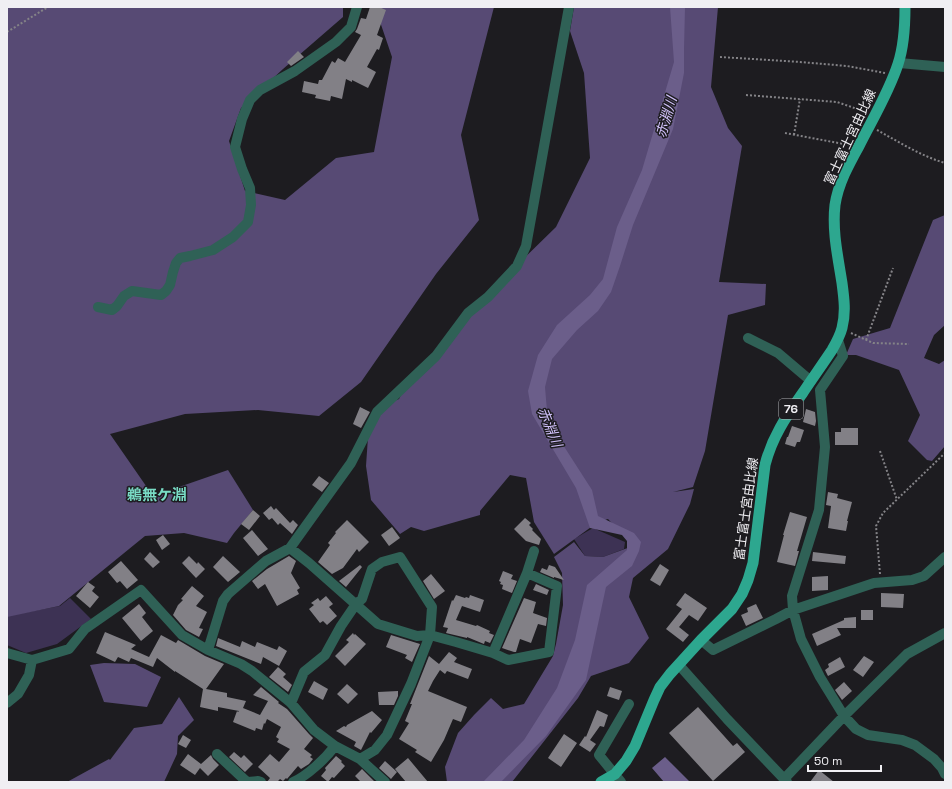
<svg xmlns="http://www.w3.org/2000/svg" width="952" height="789" viewBox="0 0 952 789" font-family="'Space Grotesk','Noto Sans JP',sans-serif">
  <rect width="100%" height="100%" fill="#1d1c20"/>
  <path fill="#3d3254" d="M593 528 625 542 624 549 603 557 585 556 574 539Z
    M70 598 91 619 57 644 26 653 7 645V616L60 606Z"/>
  <path fill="#574a74" d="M7 7H343V17L283 69 241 108 229 141 245 191 285 200 336 158 374 152 392 57 375 7H494L461 135 479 220 436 274 361 382 319 416 258 410 185 414 110 434 153 496 228 470 253 510 234 533 227 543 184 533 145 536 59 606 7 617Z
    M574 7H718L711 87 728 128 742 146 719 282 766 284 765 305 728 315 705 451 693 487 673 492 694 489 690 504 668 549 633 578 629 597 649 638 629 663 591 676 578 698 512 782H447L445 767 458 733 474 715 491 698 503 709 524 704 553 656 556 644 563 605 562 573 554 557 574 542 585 556 603 557 633 546 608 519 598 522 554 554 534 522 526 478 510 475 480 511V515L424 531 411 527 400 534 371 500 366 466 368 437 383 406 399 399 402 393 468 313 556 227 590 158 584 73 570 31Z
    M945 215V325L934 335 924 358 939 364 945 360V446L932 461 927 460 908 441 920 415 899 370 856 355H846L853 339 890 328 933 220Z
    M104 663 135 664 161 677 147 707 104 702 90 665Z
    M179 697 194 720 178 736 177 754 164 782H67L109 759 110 760 134 728 162 724Z"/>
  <path fill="#6b5e8a" d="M670 7H685L684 49V73L673 129 633 225 620 266 611 292 598 311 577 330 552 359 545 387 547 411 565 448 592 490 598 516 634 533 641 542 639 551 632 566 606 587 586 680 546 736 501 782H483L524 740 557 688 575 640 587 585 627 550V541L622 535 590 528 576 488 532 414 528 391 538 355 557 325 590 295 603 279 617 227 642 170 674 62Z
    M665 757 690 782H664L652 768Z"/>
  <path fill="#828086" d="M370 7H379L386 10 377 35 383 38 379 50 377 49 367 67 376 72 368 88 352 80V82L346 79 342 99 331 96 330 101 315 98 316 95 302 92 304 81 318 84 319 80H322L332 61 335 63 338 58 345 62 361 35 355 32 357 29 361 18 366 19Z
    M298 51 304 57 291 66 287 62Z
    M360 407 370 412 361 428 353 424Z
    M806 409 815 412 816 421 815 426 803 422Z
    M792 426 804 430 800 442H797L795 447 785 444 787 437H788Z
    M841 428H858V445H835V432H841Z
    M319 476 329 483 322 492 312 485Z
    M828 492 838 494 837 498 852 502 847 521H848L846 531 828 528 831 506 826 505Z
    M271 506 274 510 276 508 290 523 293 520 298 525 292 534 280 523 278 525 272 518 269 520 263 513Z
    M253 510 260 516 249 530 241 524Z
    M790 512 807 517 797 551H799L795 566 777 562 784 535H783Z
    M525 518 531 523 529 525 533 529 532 530 541 539 539 545 526 541 514 529Z
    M347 520 369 542 359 552 357 549 343 568 332 574 318 562 330 545 328 543 336 533 335 532Z
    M392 527 400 538 389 546 381 535Z
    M252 530 268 549 258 556 243 538Z
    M163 535 170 544 162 550 156 540Z
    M150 552 160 562 153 568 144 559Z
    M813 552 846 556 845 564 812 561Z
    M189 556 197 564 198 562 205 569 196 578 182 563Z
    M223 556 240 572 228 582 213 567Z
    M289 556 296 561 291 573 300 588 297 590 299 594 277 606 265 584 258 589 252 581 267 569Z
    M121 561 138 580 127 589 120 581 117 583 108 572Z
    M660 564 669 570 660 586 650 580Z
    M360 565 362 567 346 587 339 581Z
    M549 565 555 567 564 580 554 577V578L540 572 542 568 547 570Z
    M503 571 513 575 511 579 517 581 512 593 502 589 503 585 500 584 501 582 499 581Z
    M431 574 445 591 434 599 423 581Z
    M828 576V590L812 591V577Z
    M88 582 95 587 92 591 99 597 90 608 76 596Z
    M536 584 549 590 547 595 533 590Z
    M192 586 204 596 196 606 207 612 199 628 203 629 199 637 186 630 173 615 178 605 183 600 181 599Z
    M685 593 707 608 698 621 689 615 679 627 689 635 683 642 666 629 682 609 676 605Z
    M881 593 904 594 903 608 881 607Z
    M456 595 465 598 466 597 469 598 470 595 484 600 480 612 462 606 456 620 476 626 477 625 490 631 489 633 494 635 490 643 485 641 484 644 467 637V638L446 633 448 628 443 627 452 600 453 601Z
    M326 596 333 604 329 607 337 616 327 625 323 621 320 623 309 609 314 605 311 603 318 598 320 601Z
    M524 598 536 602 533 613 547 618 546 626 538 624 531 643 520 639 516 652H514L502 648Z
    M139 604 146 613 142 617 153 631 141 641 122 618Z
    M756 604 763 618 746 626 741 615 748 612 747 608Z
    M861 610H873V620H861Z
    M856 617V628H837L841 635 817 646 812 634 844 620V618Z
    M105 632 136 645 131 649 149 657 161 635 176 643 178 640 205 656 224 664 206 689 227 693V697L246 701 243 708 260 715 268 701 253 695 261 687 279 702 278 703 287 709 309 734 313 738 304 749 312 755 310 757 313 759 309 764 301 769 298 766 287 779 286 778 283 781 280 779 277 782H267L270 778 258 767 270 754 279 762 290 749 277 742 279 739 276 737 281 727 267 719 265 724 264 723 262 730 256 728 255 731 233 722 237 711 238 712 239 711 218 707V711L200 707 203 689 175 671V672L157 658 153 667 131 658 129 662 118 657 115 662 96 653Z
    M353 633 354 635 355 634 366 644 345 666 335 656 349 642 346 640Z
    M391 635 420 644 412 662 405 658 407 655 386 647Z
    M218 638 240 647 242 641 255 647 257 642 277 650 279 646 287 651 279 666 263 657 261 664 216 646Z
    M449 652 457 658 454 662 472 669 468 679 447 671 445 674 440 670 433 681 428 691 467 707 461 722 453 719 444 740 431 762 415 752 417 750 399 739 409 723 405 721 412 704H410L429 656 439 664Z
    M864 656 874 662 863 677 853 670Z
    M840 657 845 667 828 676 825 670 829 667 828 664Z
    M278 667 286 674 283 677 292 685 288 692 269 677Z
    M314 681 328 689 323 700 308 692Z
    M844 682 852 691 842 700 835 690Z
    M347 684 358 694 348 704 337 694Z
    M610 687 622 691 619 700 607 696Z
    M398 691V696L394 705H379L378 692Z
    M698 707 733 746 737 743 745 752 713 781 669 733Z
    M597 710 608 715 604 727 600 726 590 740 596 744 590 752 579 745 585 736 586 737Z
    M372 711 382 720 371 733 370 732 361 750 354 746 356 742 336 731 344 726 346 727 347 725Z
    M564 734 577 743 561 767 548 758Z
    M183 735 191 740 186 748 178 744Z
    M234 752 241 758 244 755 253 764 245 772 229 757Z
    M188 754 201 764 211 755 213 759 219 765 208 776 200 768 195 775 180 765Z
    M336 756 342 761 341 762 345 766 334 778 332 777 328 782 321 776 326 770 325 768Z
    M408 758 428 782H406L395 769Z
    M385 761 397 772 391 779 379 768Z
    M362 769 375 782H361L355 776Z
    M819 770 834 782H810Z"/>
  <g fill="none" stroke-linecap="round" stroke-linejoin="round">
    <path stroke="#848387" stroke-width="2" stroke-dasharray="2 2" stroke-linecap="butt" d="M7 32 48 7
      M720 57 800 62 847 66 885 73
      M746 95 837 102 866 112
      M877 130C899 142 921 156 945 163
      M785 133 849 145
      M794 135 800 99
      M851 333 873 343 909 344
      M866 340 893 268
      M880 451 897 500
      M880 574 876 526 883 513 945 453"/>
    <path stroke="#2f6156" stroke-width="10" d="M899 63 945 67
      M98 307 112 310 117 306 124 296 132 291 161 295 166 291 170 285 173 272 176 263 180 258 190 256 213 250 233 237 248 222 251 205 250 188 242 169 235 147 242 119 250 100 260 90 295 71 336 42 351 27 357 7
      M748 338 778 353 811 381
      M838 340 843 356 820 390 825 447 819 510 792 596 793 610 801 639 820 677 844 716 856 729 868 735 902 740 915 745 934 759 942 768 945 774
      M290 548 309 563 378 624 417 636 430 635 456 642 493 653 508 660 549 652 557 586 527 573
      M701 640 713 650 776 619 793 610 874 583 912 580 924 576 945 557
      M208 650 223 601 228 594 266 561 290 548 351 463 377 412 436 356 468 313 488 297 517 266 526 246 541 163 569 7
      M7 653 32 660
      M493 653 527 573 534 551
      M679 665 727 719 787 782
      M7 703 18 694 29 675 32 660 39 658 69 649 85 629 141 590 182 635 208 650 241 664 252 671 291 703 314 730 335 746 360 759 385 782
      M291 703 304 672 325 655 341 626 356 604 362 599 372 569 382 562 400 557 432 607 430 635 411 684 387 735 375 750 360 759
      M217 754 247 782
      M784 779 844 716 907 654 945 633
      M248 782 258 781 261 782
      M293 782C307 776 325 759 335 746
      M621 782 599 755 629 704"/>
    <path stroke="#2da78f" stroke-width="11" d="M601 782 615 774 626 761 635 746 654 700 660 687 670 674 701 640 732 609 742 594 748 580 753 563 765 465C772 437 786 417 802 394 812 379 822 365 832 350 836 343 840 336 842 328 846 313 844 298 842 283 838 257 832 231 835 205 838 184 849 164 859 146 872 120 889 92 898 64 904 46 905 26 905 7"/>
  </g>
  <g text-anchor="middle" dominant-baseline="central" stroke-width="3" stroke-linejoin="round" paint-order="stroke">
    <rect fill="#1d1c20" stroke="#b1b0b4" stroke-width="1" x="779" y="399" width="24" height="20" rx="3"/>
    <g font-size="12" font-weight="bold" fill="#f0eff3">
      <text x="791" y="409">76</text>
    </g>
    <g font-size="13" fill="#f0eff3" stroke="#1d1c20">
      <text transform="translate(850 137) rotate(-65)">富士富士宮由比線</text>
      <text transform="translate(746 509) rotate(-82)">富士富士宮由比線</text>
    </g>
    <g font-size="14" font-style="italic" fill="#d0c0f9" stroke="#1d1c20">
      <text transform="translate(666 117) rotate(-74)">赤淵川</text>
      <text transform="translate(550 427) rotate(68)">赤淵川</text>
    </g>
    <g font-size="15" font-weight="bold" fill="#79dcc5" stroke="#1d1c20">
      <text x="157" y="494">鵜無ケ淵</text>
    </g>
  </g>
  <rect width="952" height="789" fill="none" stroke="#f0eff3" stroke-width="16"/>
  <path d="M808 765v6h73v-6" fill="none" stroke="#f0eff3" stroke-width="2"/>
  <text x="814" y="765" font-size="12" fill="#f0eff3" stroke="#1d1c20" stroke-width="3" paint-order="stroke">50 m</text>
</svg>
